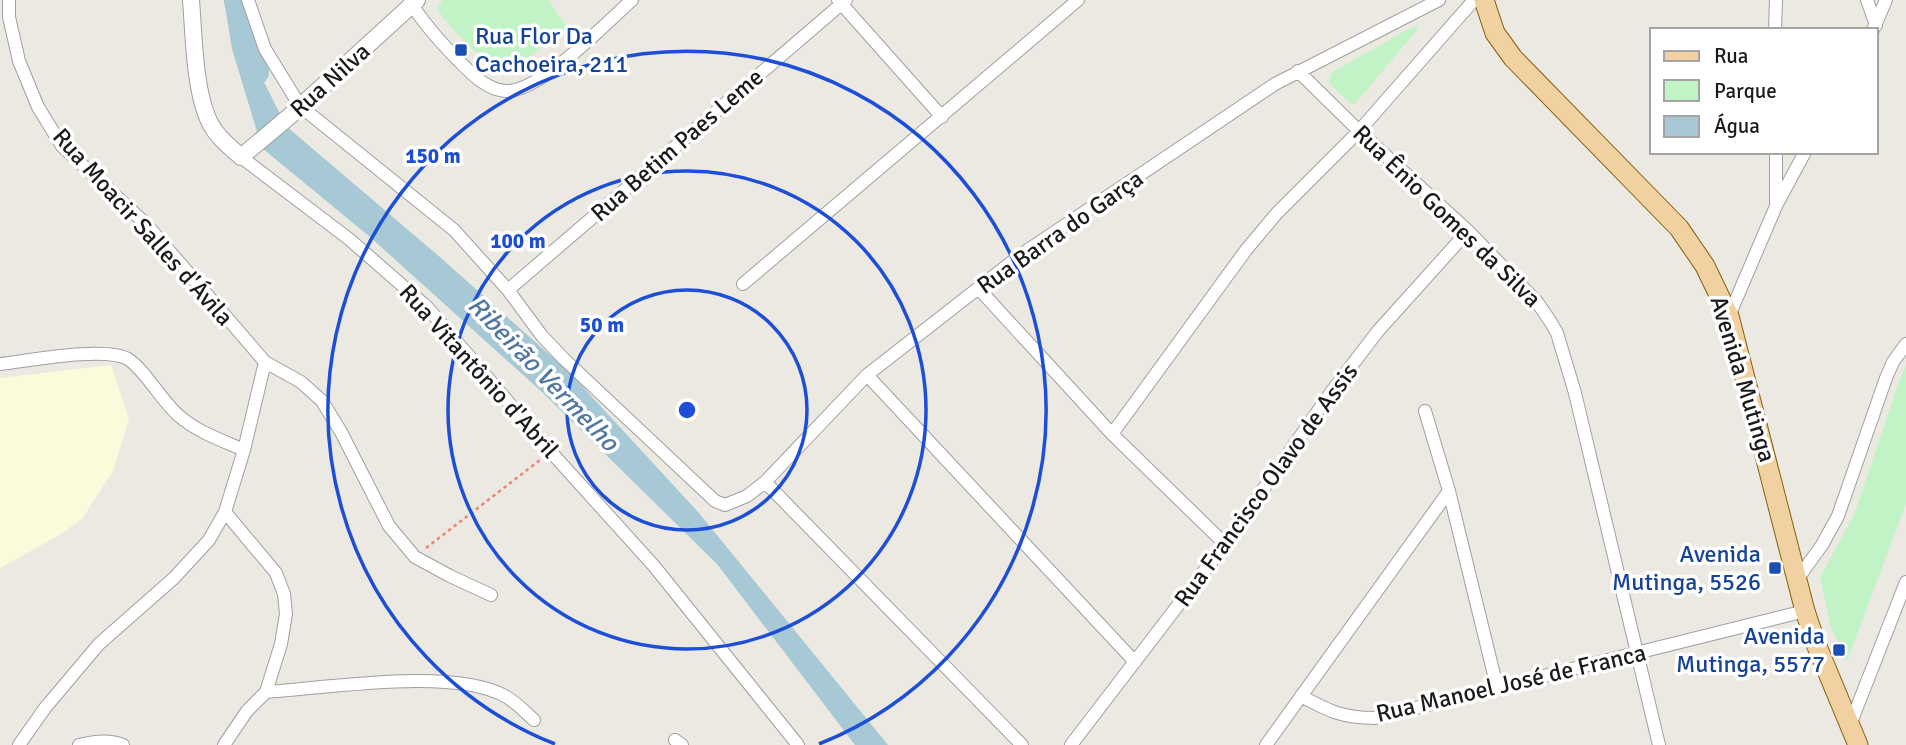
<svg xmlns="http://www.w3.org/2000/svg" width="1906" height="745" viewBox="0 0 1906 745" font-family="Signika,sans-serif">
  <rect width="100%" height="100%" fill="#ece9e2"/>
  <path fill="#fafbdb" d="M111 365 129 419 113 471 82 519 58 536 0 568V378Z"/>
  <path fill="#c2f3c7" d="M442 0H551L549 2 567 26 510 74C481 60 455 35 437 9Z
    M1412 27H1417V30L1355 104 1350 103 1329 83 1331 73Z
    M1906 366V504L1847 661 1831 628 1820 577 1854 515 1899 381Z"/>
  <path fill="#a6c9d5" d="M224 0H235L256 66 286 126 441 258 569 372 699 513 888 745H855L717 564 542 392 370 237 262 148 232 49Z"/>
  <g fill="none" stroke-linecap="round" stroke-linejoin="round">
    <path stroke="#a6c9d5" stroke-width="28" d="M238 0 255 72"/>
    <g stroke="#9f9f9f" stroke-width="14">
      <path id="minor" d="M9 0V17L19 61 38 107 62 146 147 225 265 362 301 382 322 401 341 432 389 526 415 557 450 576 491 595
        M248 0 265 49 300 106 454 230 508 290 542 336 564 359 715 501 725 505 747 496 765 482 867 375 1022 254 1275 84 1439 0
        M410 0C416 15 445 47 457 59 471 73 486 90 506 91 539 93 606 23 632 0
        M838 0 942 117
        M1867 0 1876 25
        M1775 30 1776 0
        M1873 30 1886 0
        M1298 71 1359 131 1468 231 1537 302 1550 321 1557 333 1575 393 1659 745
        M1776 152V202
        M241 157 349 239 427 307 551 452 654 566 798 745
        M743 284 1078 0
        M979 289 1112 434 1225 544
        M508 290 846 0
        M1729 316 1776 206 1805 152
        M0 364C28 361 104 346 128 359 144 369 162 401 178 415 197 432 221 440 244 450
        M867 375 1135 662
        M1425 411 1449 491 1497 687
        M1112 434 1246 250 1277 213 1359 131 1474 0
        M765 482 1022 745
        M1796 581 1822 545 1838 516 1886 378 1893 362 1906 344
        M266 692C327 688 453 667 505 696 516 702 525 712 534 720
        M1301 696C1329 711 1342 718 1375 718L1805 611
        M1850 725 1906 582
        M675 740 682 745
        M19 745 45 708 99 644 174 578 209 540 225 512 244 450 265 362
        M79 745C94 741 109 739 123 745
        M224 745 247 711 266 692 281 644 286 614 284 594 276 573 225 512
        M1071 745 1225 544 1332 391 1378 331 1468 231
        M1266 745 1449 491"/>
    </g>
    <g stroke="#9f9f9f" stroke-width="18">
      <path id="tertiary" d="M191 0C194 36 194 93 211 125 218 138 230 147 241 157L291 115 417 0"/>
    </g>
    <g stroke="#83600f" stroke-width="21">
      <path id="primary" d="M1484 0 1495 33 1513 58 1679 228 1705 266 1729 316 1805 611 1816 644 1858 745"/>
    </g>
    <path stroke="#ea8474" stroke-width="2.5" stroke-dasharray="3.5 3.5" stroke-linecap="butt" d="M426 548 540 460"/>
    <use href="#minor" stroke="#fff" stroke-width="12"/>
    <use href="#tertiary" stroke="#fff" stroke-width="16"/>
    <use href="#primary" stroke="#f1d1a1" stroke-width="19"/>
  </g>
  <g fill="none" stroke="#1d4ed8" stroke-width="3.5">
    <circle cx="687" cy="410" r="120"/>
    <circle cx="687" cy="410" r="239"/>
    <path d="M555 744A359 359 0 1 1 819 744"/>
  </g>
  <g fill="#1a4fb4" stroke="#fff" stroke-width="2.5">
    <rect x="454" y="43" width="14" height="14" rx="3.5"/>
    <rect x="1768" y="561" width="14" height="14" rx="3.5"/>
    <rect x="1832" y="643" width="14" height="14" rx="3.5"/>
  </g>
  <g text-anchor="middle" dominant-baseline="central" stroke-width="7" stroke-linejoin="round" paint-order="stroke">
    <g font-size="24" fill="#164399" stroke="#fff" text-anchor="end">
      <text x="475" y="36" text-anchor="start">Rua Flor Da<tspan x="475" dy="28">Cachoeira, 211</tspan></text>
      <text x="1761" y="554">Avenida<tspan x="1761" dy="28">Mutinga, 5526</tspan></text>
      <text x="1825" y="636">Avenida<tspan x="1825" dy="28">Mutinga, 5577</tspan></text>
    </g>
    <g font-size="24" fill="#1b1b1b" stroke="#fff">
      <text transform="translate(330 80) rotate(-42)">Rua Nilva</text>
      <text transform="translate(677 145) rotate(-41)">Rua Betim Paes Leme</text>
      <text transform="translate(1447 216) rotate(44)">Rua Ênio Gomes da Silva</text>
      <text transform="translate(143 227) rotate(48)">Rua Moacir Salles d'Ávila</text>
      <text transform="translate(1060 232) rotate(-35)">Rua Barra do Garça</text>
      <text transform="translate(479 371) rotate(48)">Rua Vitantônio d'Abril</text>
      <text transform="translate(1743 379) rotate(73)">Avenida Mutinga</text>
      <text transform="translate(1266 485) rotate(-54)">Rua Francisco Olavo de Assis</text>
      <text transform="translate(1511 683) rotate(-13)">Rua Manoel José de Franca</text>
    </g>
    <g font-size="26" font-style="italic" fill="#5277a0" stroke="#fff">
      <text transform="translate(543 374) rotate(46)">Ribeirão Vermelho</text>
    </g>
  </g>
  <circle cx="687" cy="410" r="10" fill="#1d4ed8" stroke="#fff" stroke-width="3.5"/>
  <g font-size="21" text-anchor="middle" font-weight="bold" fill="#1d4ed8" stroke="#fff" stroke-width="7" stroke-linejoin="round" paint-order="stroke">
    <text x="433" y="163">150 m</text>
    <text x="518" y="248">100 m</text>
    <text x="602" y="332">50 m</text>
  </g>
  <rect x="1650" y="28" width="228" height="126" fill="#ffffff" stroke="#a4a4a4" stroke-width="2"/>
  <rect x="1664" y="51" width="35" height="10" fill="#f1d1a1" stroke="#a4a4a4" stroke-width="2"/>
  <text x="1714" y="63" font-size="21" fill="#1b1b1b">Rua</text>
  <rect x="1664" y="80" width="35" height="21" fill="#c2f3c7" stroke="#a4a4a4" stroke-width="2"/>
  <text x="1714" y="98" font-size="21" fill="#1b1b1b">Parque</text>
  <rect x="1664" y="116" width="35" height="21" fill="#a6c9d5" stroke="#a4a4a4" stroke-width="2"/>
  <text x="1714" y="133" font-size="21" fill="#1b1b1b">Água</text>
</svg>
